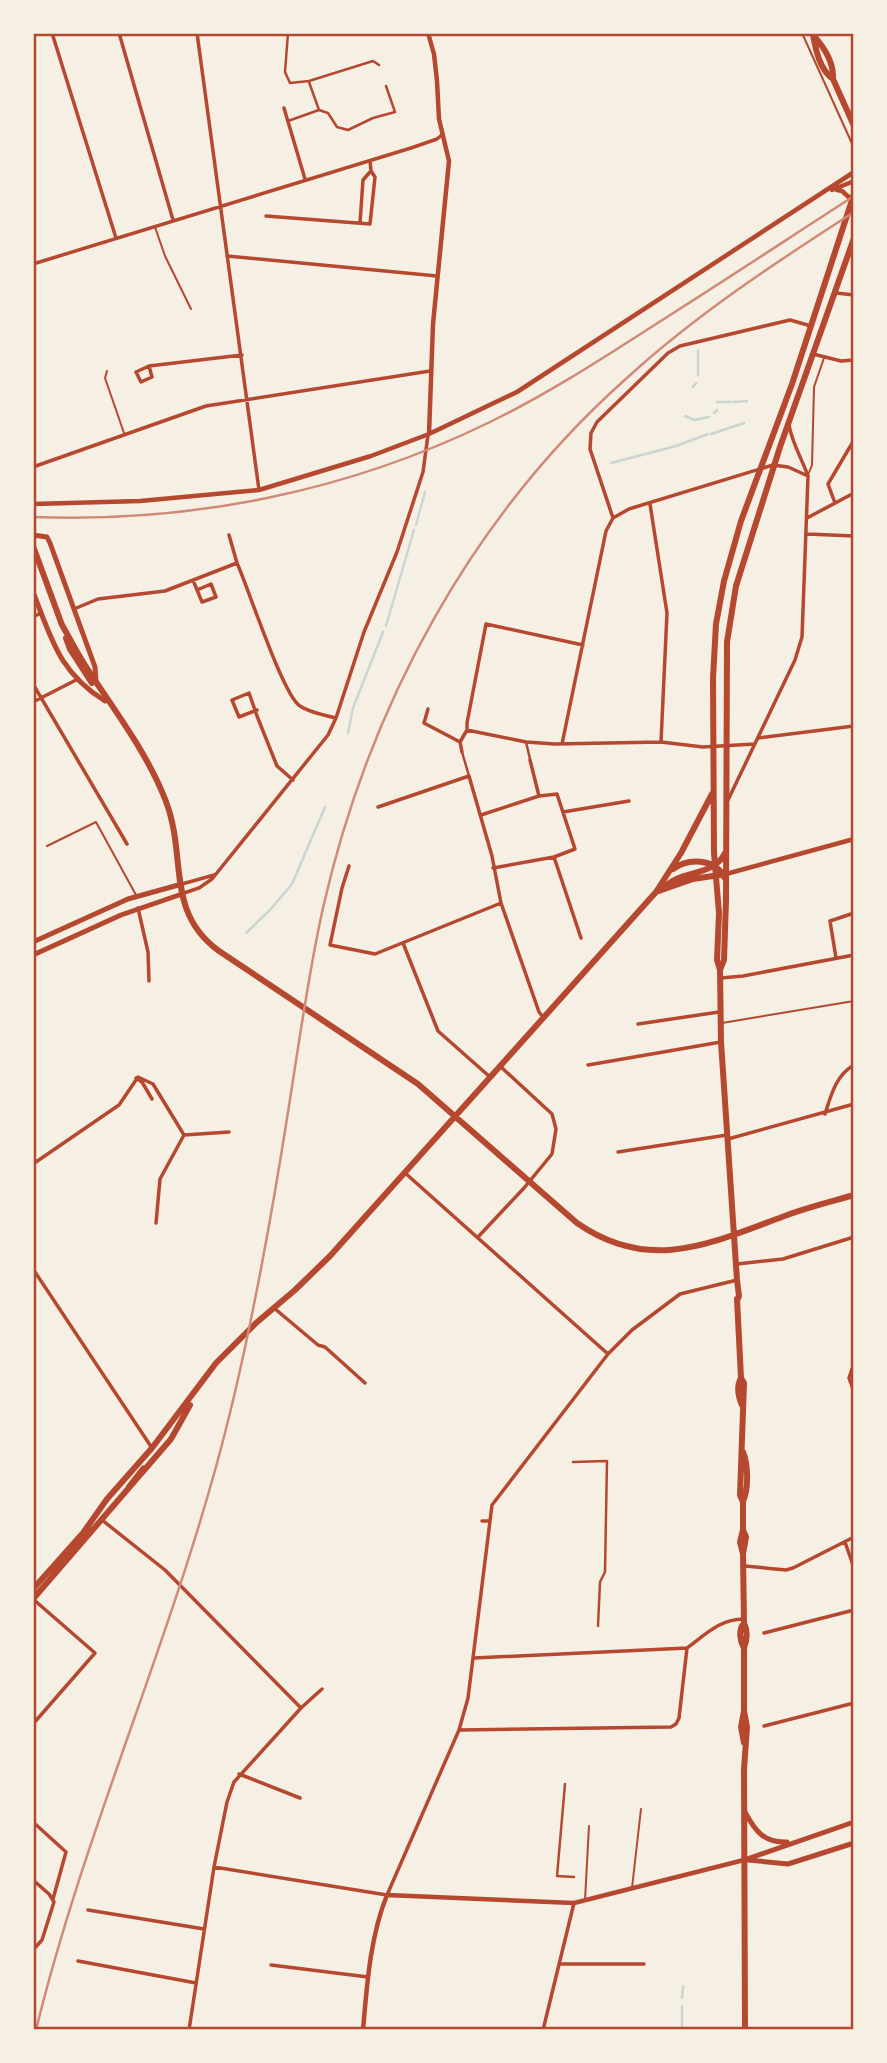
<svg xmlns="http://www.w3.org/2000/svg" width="887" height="2063" viewBox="0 0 887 2063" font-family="Mulish,sans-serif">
  <rect width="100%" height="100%" fill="#f6efe4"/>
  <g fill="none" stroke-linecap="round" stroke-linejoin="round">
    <path stroke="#c9d6d2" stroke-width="2.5" d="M698 351V375
      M693 387 696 383
      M717 402H730
      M733 402 747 401
      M714 413 717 410
      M685 416 694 420 709 417
      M711 434 744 423
      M611 463 676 446 708 434
      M416 525 425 492
      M386 626 414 530
      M348 733 353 708 383 632
      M246 933 270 910 292 884 325 807
      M682 1998 683 1986
      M682 2006V2030"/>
    <path stroke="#b5482f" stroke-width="2" d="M802 33 854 148
      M155 227 165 256 191 309
      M107 371 105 378 124 433
      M808 475 812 465 814 387 824 358
      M47 846 96 822 136 895
      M722 1023 854 1001
      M632 1888 641 1809
      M585 1900 589 1826"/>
    <path stroke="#b5482f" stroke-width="2.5" d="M288 33 285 72 290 83 309 81 373 61 379 65
      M319 110 328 113 337 127 348 130 373 118 395 112 386 86
      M288 121 319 110 309 82
      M526 742 530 759
      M462 752 469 776
      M573 1462 607 1461 605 1572 600 1582 598 1626
      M565 1784 557 1876 574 1877"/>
    <path stroke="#b5482f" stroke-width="3.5" d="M52 33 116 238
      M119 33 173 220
      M197 33 259 490
      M284 108 305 179
      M266 216 370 224 375 177 371 171 370 161
      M360 223 363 180 370 172
      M227 256 437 276
      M33 264 411 148 437 139 443 134
      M836 293 854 295
      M813 354 841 361 854 360
      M149 366 152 377 141 382 136 372 149 366 242 355
      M33 467 206 406 430 371
      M835 503 828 484 854 440
      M650 504 667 613 661 742
      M613 518 590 449 591 433 597 422 668 353 680 346 790 320 811 326
      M807 518 854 493
      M807 534 854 536
      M229 535 237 563
      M193 580 202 602 216 597 211 584 197 590
      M74 609 98 599 165 591 237 563C248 587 283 696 300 706 310 713 325 715 336 718
      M33 617 41 613
      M33 684 127 844
      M33 702 76 680
      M428 709 424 723 460 742
      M257 710 239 717 232 700 249 693 257 716 277 766 293 780
      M467 730 526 742 555 744 661 742 703 747 755 744
      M467 730V723L486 624 583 645
      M758 738 854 726
      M562 744 606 531 613 518 629 509 773 465 788 467 808 476
      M462 752 460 742 467 730
      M728 800 795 660 802 637 808 476C802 459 792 443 789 425
      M378 807 469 776 492 856 501 903 539 1012 544 1018
      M563 812 629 801
      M481 815 539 796
      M554 857 581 938
      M349 866 342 888 330 945 375 954 501 903
      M493 868 554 857 575 849 557 794 539 796 530 760
      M182 884 214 875
      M184 893 199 888 212 879 328 735 336 718 364 632 397 552 423 472 428 435
      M138 908 148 952 149 981
      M403 943 438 1031 490 1077
      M836 958 830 921 854 913
      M721 978 743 976 854 955
      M638 1024 719 1012
      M588 1065 721 1042
      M136 1078 142 1082 152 1099
      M825 1114C831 1095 836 1075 854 1065
      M728 1139 854 1104
      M618 1152 727 1135
      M33 1164 119 1105 138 1077 153 1084 184 1135 229 1132
      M404 1172 608 1354
      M156 1223 160 1179 184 1135
      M478 1237 524 1188 552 1154 556 1129 552 1114 501 1067
      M737 1264 783 1259 854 1237
      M33 1269 152 1448
      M274 1308 318 1345 325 1347 365 1383
      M854 1363 849 1378 854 1392
      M128 1486 143 1467
      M102 1520 165 1570 301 1708
      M482 1521H490
      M845 1542 854 1568
      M745 1566 786 1570 793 1568 854 1537
      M33 1599 95 1653 33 1724
      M764 1633 854 1610
      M474 1658 687 1648
      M764 1726 854 1703
      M459 1730 671 1727 676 1724 679 1718 687 1648C706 1634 720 1619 744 1619
      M239 1774 300 1798
      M33 1822 66 1852 53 1899
      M214 1867 387 1895 459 1730 468 1698 492 1505 608 1354 632 1330 680 1294 737 1280
      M33 1880 49 1894 54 1902 42 1940 33 1950
      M88 1910 204 1929
      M78 1961 196 1983
      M560 1964H644
      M271 1965 368 1977
      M189 2030 214 1867 227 1802 234 1782 301 1708 322 1689
      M543 2030 574 1903"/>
    <path stroke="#b5482f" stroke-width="4.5" d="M428 33 434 54 437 81 439 119 449 161 433 324 429 434
      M832 190 854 181
      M837 190 842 191 852 200
      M33 504 140 501 259 490 371 456 429 434 517 392 854 172
      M726 874 854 839
      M363 2030C367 1985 370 1937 387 1895L574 1903 744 1860"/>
    <path stroke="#b5482f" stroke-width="5" d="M33 535 47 537 50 543 95 667 96 682
      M33 592C52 640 59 672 105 701
      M33 942 128 899 182 884
      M33 955 121 915 182 894
      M745 1812C755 1831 764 1843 787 1842
      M744 1860 854 1822
      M748 1860 788 1864 854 1843"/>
    <path stroke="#b5482f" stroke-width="6" d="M813 35C824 47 834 62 833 79L854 126
      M813 35C816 51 820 70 833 79
      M33 546 62 625
      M61 623C70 639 78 655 88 670 115 711 147 753 165 799 188 856 164 911 219 951L418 1084 577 1223C649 1273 709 1244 782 1217 805 1208 830 1202 854 1195
      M66 638 70 649 92 683
      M673 869C688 858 715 858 724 877
      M664 888C680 869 713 878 725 853
      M656 892 681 853 712 794
      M720 970 724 960 726 900 727 642 736 586 780 447 854 238
      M737 1299 741 1378 744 1383 740 1495 743 1502V1530L746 1537 743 1554 744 1623C748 1631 747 1640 744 1648V1711L741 1727 744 1743
      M737 1301 739 1296 737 1280 721 1042 720 970 717 960 719 913 714 853 713 678 716 624 724 581 741 521 792 384 854 194
      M741 1378C736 1387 738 1396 742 1405
      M743 1452C748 1464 749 1489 743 1501
      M743 1530 740 1542 743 1554
      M33 1589 83 1533 107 1499 152 1448 216 1363 256 1323 295 1290 330 1256 656 892 693 879 726 874
      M33 1599 171 1439 190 1405
      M744 1623C738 1630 740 1641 744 1648
      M744 1711 747 1727 744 1769 745 2030"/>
    <path stroke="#cf8b77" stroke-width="2.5" d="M33 517C191 523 347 492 490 422 552 392 609 354 667 317 730 277 792 236 854 196
      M36 2030C87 1822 178 1625 229 1417 254 1316 272 1214 288 1112 299 1044 308 975 323 908 369 705 472 515 628 377 697 314 775 263 854 212"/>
  </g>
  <rect width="887" height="2063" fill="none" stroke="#f6efe4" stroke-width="70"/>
  <rect x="35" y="35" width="817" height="1993" fill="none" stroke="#b5482f" stroke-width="2.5"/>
</svg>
